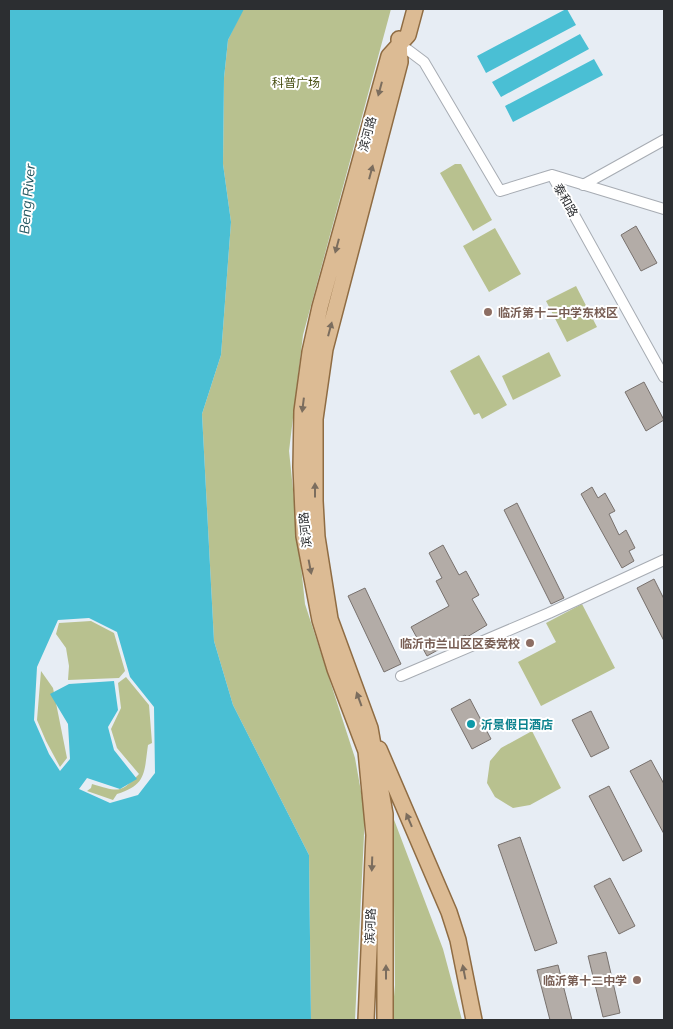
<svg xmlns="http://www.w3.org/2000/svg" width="673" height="1029" viewBox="0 0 673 1029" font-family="Mulish,'Noto Sans SC',sans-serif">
  <rect width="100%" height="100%" fill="#e7edf4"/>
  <path fill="#b8c18f" d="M243 9H391L303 335 289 451 305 604 355 758 365 814 355 1020H311L309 855 233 705 214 641 202 414 221 355 231 222 223 164 224 78 228 40Z
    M455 164H461L492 220 473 231 440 173Z
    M495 228 521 274 489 292 463 246Z
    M576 286 597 327 567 342 546 301Z
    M549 352 561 376 513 400 502 376Z
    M479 355 507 405 482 419 479 413 474 415 450 371Z
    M582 604 615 668 541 706 518 662 556 642 546 623Z
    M91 621 114 633 125 671 119 678 68 680 69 666 66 648 56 634 59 623Z
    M41 671 53 688 67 758 60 767 46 741 37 720Z
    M126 677 149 705 152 743 148 745C144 772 147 785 117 794L113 800 87 791 91 788 92 784C118 791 119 795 139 774L117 748 111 729 121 708 118 683Z
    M532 731 561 788 530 805 513 808 495 797 487 783 490 761 501 748Z
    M393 817 443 949 462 1020H392L395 985Z"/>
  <path fill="#4abfd4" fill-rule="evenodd" d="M9 9H244L228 40 224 78 223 164 231 222 221 355 202 414 214 641 233 705 309 855 311 1020H9ZM89 618 117 632 130 677 154 707 155 773 138 795 110 803 79 789 87 778 120 789 137 779 114 750 108 727 118 710 114 681 69 684 50 694 68 724 70 759 60 771 49 754 34 720 37 667 58 620Z
    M566 9H567L576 25 486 73 477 56Z
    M580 34 589 49 501 97 492 82Z
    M594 59 603 75 513 122 505 106Z"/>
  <path fill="#b3aca7" stroke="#78716d" d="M636 226 657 263 641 271 621 235Z
    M644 382 664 420 646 431 625 392Z
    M592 487 598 498 605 493 615 511 609 514 619 535 626 530 635 548 629 551 634 561 622 568 581 494Z
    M517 503 564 598 551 604 504 510Z
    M443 545 459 575 466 571 479 595 472 599 487 625 467 637 465 635 427 656 411 627 449 606 436 581 442 578 429 553Z
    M654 579 664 599V641L637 588Z
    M365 588 401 664 384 672 348 596Z
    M470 699 491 739 472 749 451 709Z
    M591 711 609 748 591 757 572 720Z
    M651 760 664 784V834L630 771Z
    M609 786 642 851 623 861 589 796Z
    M520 837 557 943 535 951 498 845Z
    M610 878 635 926 619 934 594 886Z
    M606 952 620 1013 603 1017 588 956Z
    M558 965 572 1020H550L537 970Z"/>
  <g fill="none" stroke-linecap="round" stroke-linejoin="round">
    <g stroke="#a7acb3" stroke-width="12">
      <path id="minor" d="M399 46 408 50 424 62 500 191 552 175 664 377
        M552 175 664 209
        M583 185 664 140
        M401 676 549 613 664 560"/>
    </g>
    <g stroke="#8f6c43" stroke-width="18">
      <path id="primary" d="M379 749 449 912 458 940 474 1020
        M366 1020 374 835 366 751 335 669 320 620 304 536 301 467 302 411 310 352 320 307 389 56 408 35 415 9
        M385 1020V814L370 728 330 619 317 537 315 501V419L325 349 400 62 399 39"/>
    </g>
    <use href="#minor" stroke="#fff" stroke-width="10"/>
    <use href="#primary" stroke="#dcbb94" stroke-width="15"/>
  </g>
  <defs><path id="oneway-solid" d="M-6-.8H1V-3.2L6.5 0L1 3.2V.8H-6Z" transform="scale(1.25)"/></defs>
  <g fill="#7b6d5e">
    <use href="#oneway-solid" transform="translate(380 89) rotate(105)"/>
    <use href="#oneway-solid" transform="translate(371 172) rotate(-75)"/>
    <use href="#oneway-solid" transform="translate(337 246) rotate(105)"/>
    <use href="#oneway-solid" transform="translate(330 329) rotate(-75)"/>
    <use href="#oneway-solid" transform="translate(303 405) rotate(97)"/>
    <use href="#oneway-solid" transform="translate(315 490) rotate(-90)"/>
    <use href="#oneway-solid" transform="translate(310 567) rotate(79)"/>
    <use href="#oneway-solid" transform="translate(359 699) rotate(-110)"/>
    <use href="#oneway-solid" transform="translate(409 820) rotate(-113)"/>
    <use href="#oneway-solid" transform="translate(372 864) rotate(92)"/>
    <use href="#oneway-solid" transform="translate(386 972) rotate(-90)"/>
    <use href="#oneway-solid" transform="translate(464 972) rotate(-101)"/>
  </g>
  <g fill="#8d6e63" stroke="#fff" stroke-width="2">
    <circle cx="488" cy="312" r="5"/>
    <circle cx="530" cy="643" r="5"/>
    <circle cx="637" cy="980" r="5"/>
  </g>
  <circle fill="#0f9aa8" stroke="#fff" stroke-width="2" cx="471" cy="724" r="5"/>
  <g text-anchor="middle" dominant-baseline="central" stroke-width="4" stroke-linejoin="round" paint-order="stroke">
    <g font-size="12" fill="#454c0e" stroke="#fff">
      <text x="296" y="82">科普广场</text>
    </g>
    <g font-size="12" fill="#2c2e31" stroke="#fff">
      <text transform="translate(367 134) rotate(-75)">滨河路</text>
      <text transform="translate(566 200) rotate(61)">泰和路</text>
      <text transform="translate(305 530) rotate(-96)">滨河路</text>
      <text transform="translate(370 926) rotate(-88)">滨河路</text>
    </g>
    <g font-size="12" font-weight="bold" fill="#785e54" stroke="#fff" text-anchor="end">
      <text x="498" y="312" text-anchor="start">临沂第十二中学东校区</text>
      <text x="520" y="643">临沂市兰山区区委党校</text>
      <text x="627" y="980">临沂第十二中学</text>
    </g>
    <g font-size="12" font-weight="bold" fill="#0d838f" stroke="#fff" text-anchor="start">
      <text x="481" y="724">沂景假日酒店</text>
    </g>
    <g font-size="14" font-style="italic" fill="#265861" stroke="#fff">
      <text transform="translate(27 199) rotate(-85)">Beng River</text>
    </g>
  </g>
  <rect width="673" height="1029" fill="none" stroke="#2c2e31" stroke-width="20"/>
</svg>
